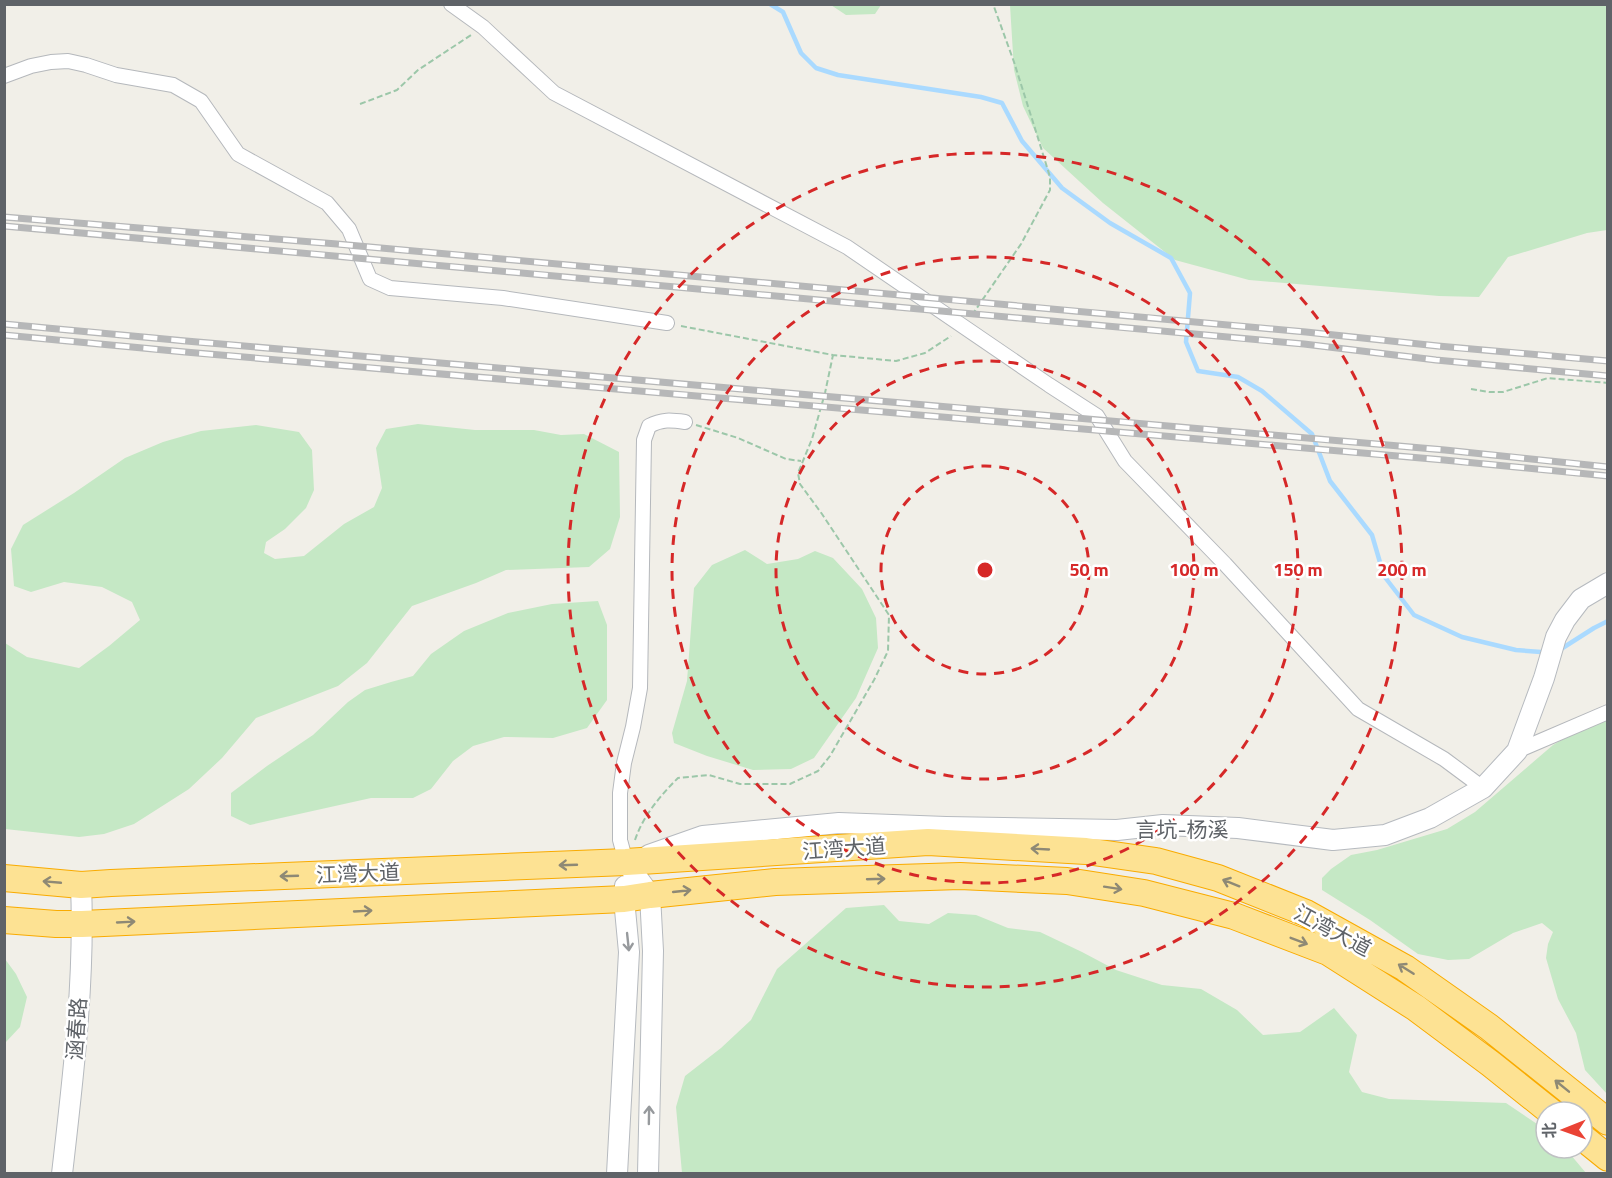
<svg xmlns="http://www.w3.org/2000/svg" width="1612" height="1178" viewBox="0 0 1612 1178" font-family="'Titillium Web','Noto Sans SC',sans-serif">
  <rect width="100%" height="100%" fill="#f1efe8"/>
  <path fill="#c5e8c5" d="M831 5H881L875 14 846 15Z
    M1010 5H1607V230L1587 233 1508 257 1479 297 1439 296 1249 280 1175 260 1103 203 1043 148 1023 106 1014 70Z
    M418 424 475 430H534L561 435 584 434 619 452 620 517 610 549 589 567 506 570 476 583 412 606 367 663 338 686 256 718 222 758 189 789 134 824 104 834 79 837 5 829V643L27 657 79 668 109 646 140 620 132 602 102 587 64 582 31 592 14 586 11 549 23 525 74 493 125 458 163 442 201 431 256 425 299 432 312 450 314 490 306 508 285 529 266 542 264 553 275 559 304 556 344 524 374 507 382 488 376 448 386 429Z
    M745 550 767 564 798 559 815 551 833 558 862 589 876 618 878 648 856 698 814 758 791 769 753 770 707 756 674 743 672 733 687 681 694 588 712 565Z
    M598 601 607 625V700L587 728 553 738 504 737 473 746 453 761 431 789 413 798H371L250 825 231 816V793L267 766 313 735 348 702 365 690 391 682 413 676 431 654 464 631 508 613 552 604Z
    M1607 718V1094L1585 1070 1576 1033 1558 999 1546 958 1548 944 1553 932 1542 923 1513 933 1469 959 1448 960 1418 954 1370 920 1322 890V878L1331 869 1351 855 1377 850 1447 829 1475 812 1553 745 1585 726Z
    M884 905 899 921 929 924 948 913 976 915 1008 928 1040 932 1082 952 1116 970 1162 985 1201 989 1237 1010 1263 1035 1300 1032 1334 1008 1357 1035 1349 1072 1362 1092 1389 1099 1506 1103 1546 1130V1148H1565L1586 1173H682L676 1107 685 1076 721 1048 751 1020 777 969 846 908Z
    M5 959 16 974 27 997 20 1027 5 1043Z"/>
  <g fill="none" stroke-linecap="round" stroke-linejoin="round">
    <path stroke="#aadaff" stroke-width="4.5" d="M770 4 783 12 801 53 816 68 838 75 981 97 1002 103 1022 141 1062 188 1110 223 1171 258 1190 293 1186 342 1198 371 1238 377 1262 391 1312 434 1330 481 1372 535 1384 576 1414 615 1462 637 1516 650 1541 652
      M1561 649 1594 628 1608 621"/>
    <g stroke="#b5b8bc" stroke-width="16">
      <path id="street" d="M451 4 483 27 554 93 847 247 1049 385 1097 416 1125 461 1225 564 1358 709 1444 759 1483 788
        M4 76 31 66 51 62 68 61 86 65 116 75 173 85 201 101 238 154 327 203 349 229 370 279 390 288 503 298 667 323
        M1517 751 1608 712
        M626 862 620 840V793L624 763 633 727 640 688 644 440 649 426C662 419 671 420 685 422"/>
    </g>
    <g stroke="#b6babf" stroke-width="22">
      <path id="secondary" d="M649 855 703 836 839 823 946 827 1117 830 1163 825 1238 828 1333 840 1385 835 1430 818 1483 788 1517 751 1544 678 1556 637 1565 620 1581 599 1608 583
        M626 862 650 895 653 951 648 1174
        M62 1174C73 1078 85 981 81 885
        M617 1174 629 952 624 899 625 886"/>
    </g>
    <g stroke="#f9ab00" stroke-width="28">
      <path id="highway" d="M4 878 81 885 111 883 626 862 928 842 1086 851 1156 861 1218 878 1306 913 1405 968 1489 1027 1608 1122
        M4 920 56 924H82L624 899 650 895 775 882 960 876 1067 881 1144 893 1234 916 1328 952 1416 1008 1491 1064 1551 1112
        M1582 1137 1608 1158"/>
    </g>
    <path stroke="#9cc7a9" stroke-width="2" stroke-dasharray="6 3" stroke-linecap="butt" d="M360 104 397 90 418 70 471 35
      M972 315 1021 244 1050 190V177L1038 138 1014 62 993 4
      M681 326 833 355 896 361 925 353 951 336
      M1471 389 1489 392H1503L1548 378 1608 383
      M696 425 738 438 786 459 801 461
      M635 840C643 816 660 796 678 778L709 775 740 784H790L818 771 830 756 874 680 888 651 889 615 822 514 800 484 798 473 812 439 825 393 833 355"/>
    <use href="#street" stroke="#fff" stroke-width="14"/>
    <use href="#secondary" stroke="#fff" stroke-width="20"/>
    <use href="#highway" stroke="#fde293" stroke-width="26"/>
    <g stroke="#b6b7b8" stroke-width="7">
      <path id="rail" d="M4 217 337 244 1306 332 1438 346 1608 361
        M4 226 1304 344 1436 360 1608 376
        M4 324 186 341 1445 450 1608 467
        M4 335 185 352 1444 460 1608 476"/>
    </g>
    <use href="#rail" stroke="#fff" stroke-width="4.5" stroke-dasharray="14" stroke-linecap="butt"/>
  </g>
  <defs><path id="oneway-shaft" d="M-6 0H5M1.5-3L5.5 0L1.5 3" fill="none" stroke-width="1.6" stroke-linecap="round" stroke-linejoin="round" transform="scale(1.5)"/></defs>
  <g stroke="#8e8975">
    <use href="#oneway-shaft" transform="translate(1040 849) rotate(-177)"/>
    <use href="#oneway-shaft" transform="translate(568 865) rotate(178)"/>
    <use href="#oneway-shaft" transform="translate(289 876) rotate(178)"/>
    <use href="#oneway-shaft" transform="translate(876 879) rotate(-2)"/>
    <use href="#oneway-shaft" transform="translate(52 882) rotate(-175)"/>
    <use href="#oneway-shaft" transform="translate(1231 883) rotate(-158)"/>
    <use href="#oneway-shaft" transform="translate(1113 888) rotate(9)"/>
    <use href="#oneway-shaft" transform="translate(682 891) rotate(-6)"/>
    <use href="#oneway-shaft" transform="translate(363 911) rotate(-3)"/>
    <use href="#oneway-shaft" transform="translate(126 922) rotate(-3)"/>
    <use href="#oneway-shaft" transform="translate(1299 941) rotate(21)"/>
    <use href="#oneway-shaft" transform="translate(1406 969) rotate(-148)"/>
    <use href="#oneway-shaft" transform="translate(1562 1086) rotate(-141)"/>
  </g>
  <g stroke="#979a9d">
    <use href="#oneway-shaft" transform="translate(628 942) rotate(84)"/>
    <use href="#oneway-shaft" transform="translate(649 1115) rotate(-89)"/>
  </g>
  <g fill="none" stroke="#d62828" stroke-width="3" stroke-dasharray="10 8">
    <circle cx="985" cy="570" r="104"/>
    <circle cx="985" cy="570" r="209"/>
    <circle cx="985" cy="570" r="313"/>
    <circle cx="985" cy="570" r="417"/>
  </g>
  <g text-anchor="middle" dominant-baseline="central" stroke-width="5" stroke-linejoin="round" paint-order="stroke">
    <g font-size="21" fill="#5f6368" stroke="#fff">
      <text x="1182" y="829">言坑-杨溪</text>
      <text transform="translate(844 848) rotate(-4)">江湾大道</text>
      <text transform="translate(358 873) rotate(-2)">江湾大道</text>
      <text transform="translate(1333 930) rotate(28)">江湾大道</text>
      <text transform="translate(76 1029) rotate(-86)">涵春路</text>
    </g>
  </g>
  <circle cx="985" cy="570" r="9" fill="#d62828" stroke="#fff" stroke-width="3"/>
  <g font-size="18" text-anchor="middle" font-weight="bold" fill="#d62828" stroke="#fff" stroke-width="5" stroke-linejoin="round" paint-order="stroke">
    <text x="1089" y="576">50 m</text>
    <text x="1194" y="576">100 m</text>
    <text x="1298" y="576">150 m</text>
    <text x="1402" y="576">200 m</text>
  </g>
  <rect width="1612" height="1178" fill="none" stroke="#5f6368" stroke-width="12"/>
  <g transform="translate(1564 1130) rotate(269)"><circle r="28" fill="#ffffff" stroke="#bfc1c3" stroke-width="1.5"/>
  <path d="M0-4.5L10 22L0 15L-10 22Z" fill="#ea4335"/>
  <text y="-9" font-size="16" font-weight="bold" text-anchor="middle" fill="#5f6368">北</text>
  </g>
</svg>
